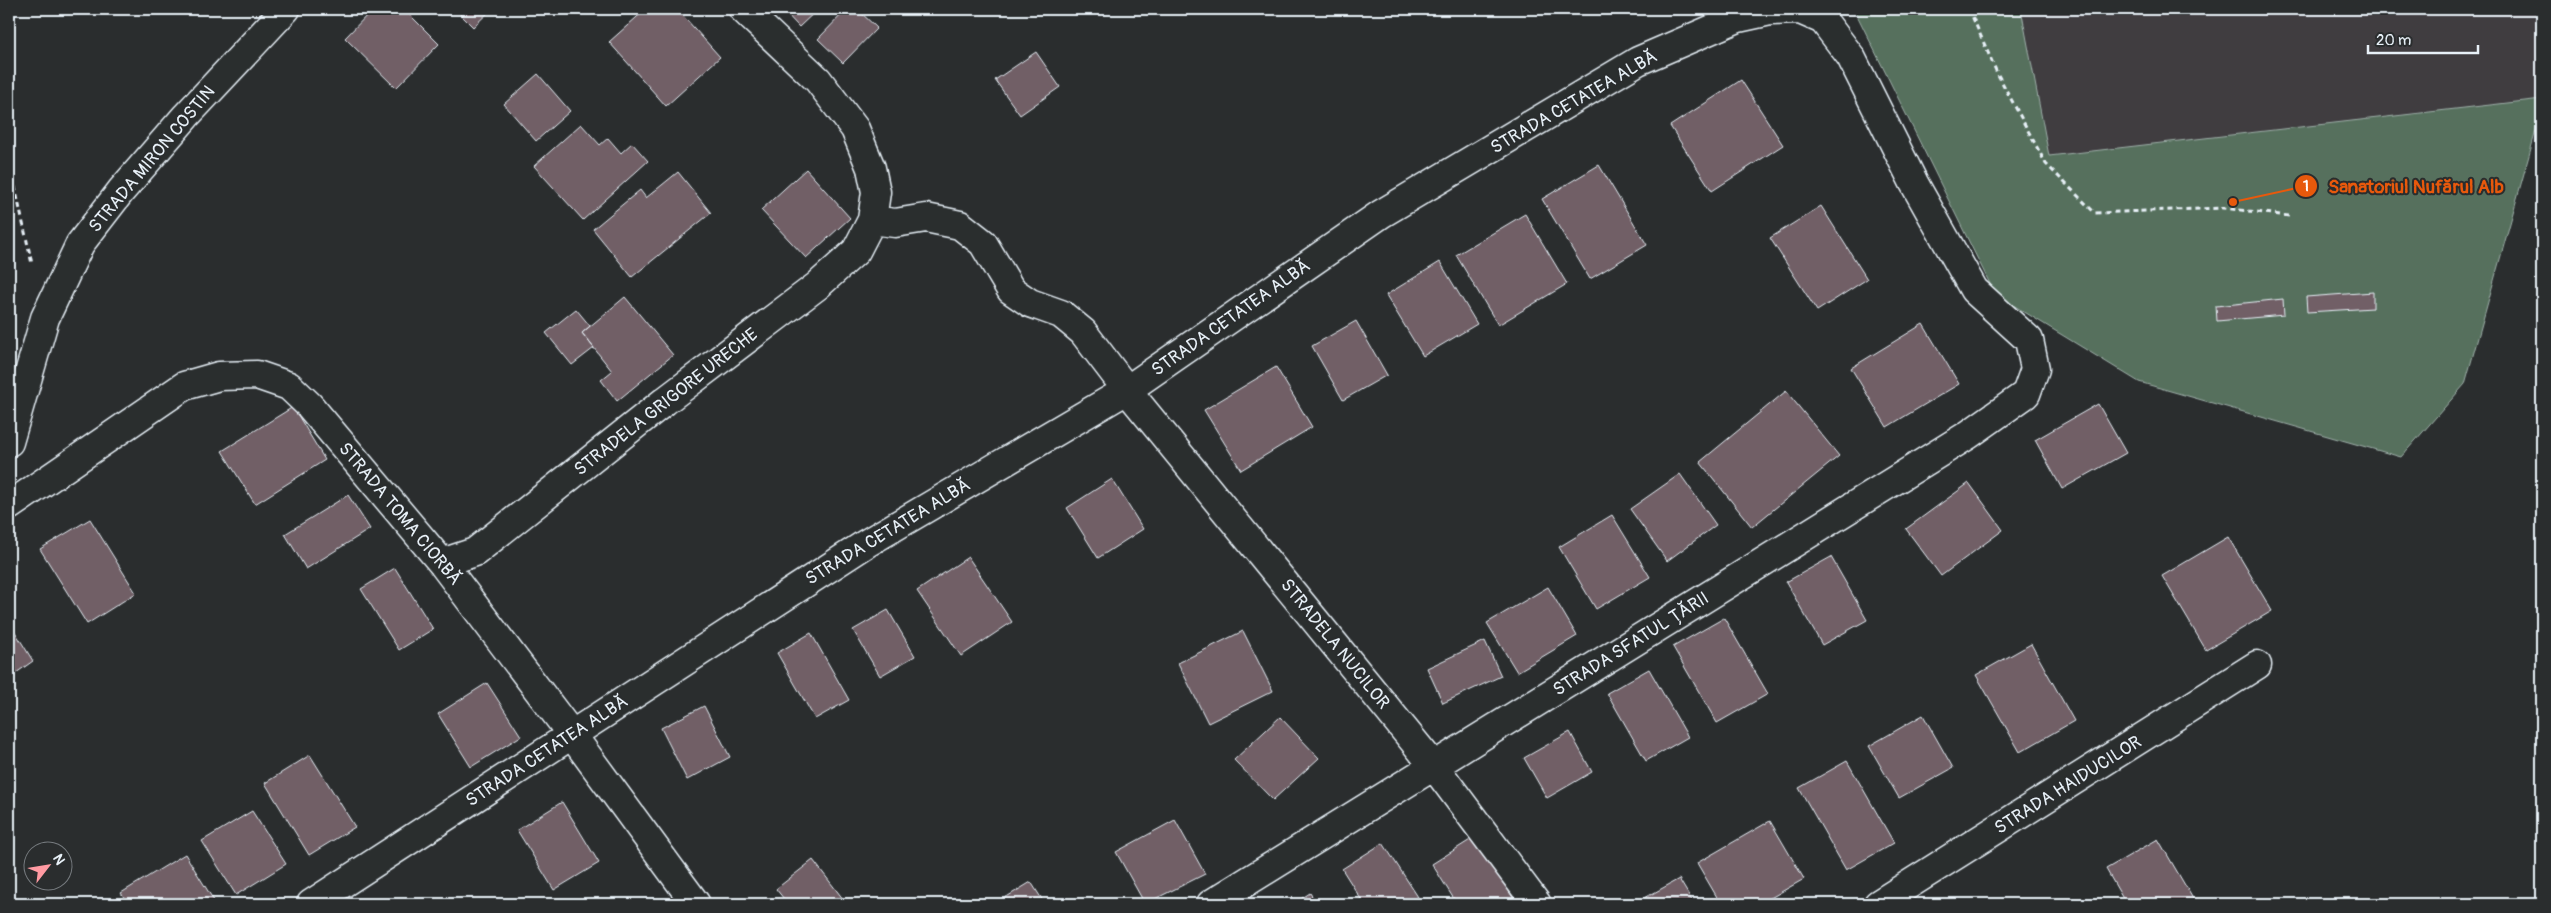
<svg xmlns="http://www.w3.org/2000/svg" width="2551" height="913" viewBox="0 0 2551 913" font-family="Pangolin,sans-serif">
  <rect width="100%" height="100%" fill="#2a2d2e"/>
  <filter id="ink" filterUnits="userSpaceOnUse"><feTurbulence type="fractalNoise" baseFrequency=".02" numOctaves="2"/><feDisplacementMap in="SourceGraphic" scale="10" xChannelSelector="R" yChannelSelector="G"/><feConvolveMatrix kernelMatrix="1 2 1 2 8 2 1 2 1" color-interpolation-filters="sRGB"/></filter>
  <g filter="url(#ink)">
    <path fill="#3f3c3f" d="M1854 9H2542V109L2465 384 2401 457 2139 382Z"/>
    <path fill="#56705d" stroke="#9fb0aa" d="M1854 9H2021L2049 156 2542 99V109L2465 384 2401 457 2139 382 1995 294Z
      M2538 9H2542V61Z"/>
    <path fill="#715f66" stroke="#e8f1f8" d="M373 9H404L439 44 396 88 345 38Z
      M455 9H492L473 27Z
      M646 9H677L720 57 666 106 609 42Z
      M782 9H818L799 27Z
      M847 9H857L877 28 843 63 818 39Z
      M1036 52 1060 87 1020 115 995 80Z
      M538 74 570 111 536 141 504 104Z
      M1741 80 1783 145 1712 191 1670 126Z
      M581 124 600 145 608 138 621 153 632 143 648 161 583 220 534 166Z
      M1599 165 1647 245 1590 279 1542 199Z
      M806 169 850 218 806 258 761 210Z
      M678 172 711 213 632 277 593 229 640 190 646 198Z
      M1821 206 1867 279 1817 311 1770 238Z
      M1525 214 1567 284 1498 325 1456 255Z
      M1440 262 1477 324 1423 356 1386 295Z
      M2373 292V308L2307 312 2306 297Z
      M625 297 673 355 617 401 601 380 612 371 582 333Z
      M2283 299 2284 315 2217 321 2216 306Z
      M576 309 590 326 582 333 594 348 572 365 546 333Z
      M1356 321 1387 375 1343 400 1312 346Z
      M1923 324 1959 384 1887 427 1851 368Z
      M1276 367 1312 427 1241 470 1204 410Z
      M1786 391 1839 456 1752 527 1700 462Z
      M2098 404 2126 453 2062 489 2035 440Z
      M293 407 325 460 255 504 222 451Z
      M1680 474 1716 525 1667 561 1630 509Z
      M1112 479 1143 529 1098 558 1067 508Z
      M1969 483 2003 530 1941 576 1906 529Z
      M348 495 370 529 306 569 285 534Z
      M1612 515 1650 577 1596 609 1559 547Z
      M90 519 136 593 87 624 40 549Z
      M2228 537 2272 611 2206 650 2162 576Z
      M968 557 1012 622 961 656 917 591Z
      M1831 557 1867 620 1822 645 1786 582Z
      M395 568 433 629 399 650 361 589Z
      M1548 587 1577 636 1517 672 1487 623Z
      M888 610 915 656 880 676 853 630Z
      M1724 618 1768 694 1717 723 1673 647Z
      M9 622 33 661 9 678Z
      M1243 631 1273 691 1208 723 1178 663Z
      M811 633 849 700 815 719 777 653Z
      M1485 641 1501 676 1443 703 1427 668Z
      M2031 644 2074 721 2020 752 1976 675Z
      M1649 669 1688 737 1646 761 1607 693Z
      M487 683 521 736 471 767 438 714Z
      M704 706 730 757 687 780 661 728Z
      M1923 715 1953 768 1899 798 1869 746Z
      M1280 717 1319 758 1273 800 1234 760Z
      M1570 732 1592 772 1547 798 1524 758Z
      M310 755 355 827 309 855 265 783Z
      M1847 761 1894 843 1846 870 1799 788Z
      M562 802 599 863 554 890 517 830Z
      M252 811 286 864 236 895 202 841Z
      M1175 820 1205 874 1145 904 1116 852Z
      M1770 821 1804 879 1760 904H1721L1697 863Z
      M1475 837 1517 904H1457L1432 864Z
      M2158 839 2196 904H2126L2106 869Z
      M1383 843 1418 897 1406 904H1364L1342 869Z
      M185 854 216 904H128L121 893Z
      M813 860 847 904H788L776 889Z
      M1679 879 1694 904H1634Z
      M1031 882 1045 904H995Z
      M1310 893 1317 904H1293Z"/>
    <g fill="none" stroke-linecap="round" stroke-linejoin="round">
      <g stroke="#e8f1f8" stroke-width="31">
        <path id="minor" d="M872 220 895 223 926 218 960 225 983 243 1011 290 1030 303 1061 314 1083 332 1127 390 1434 766 1537 904
          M9 442 45 318 80 244 121 191 186 116 286 9
          M9 506 184 386 219 376 257 375 289 386 309 405 442 563 572 735 696 904
          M442 563 475 552 665 401 817 286 856 251 872 220 876 192 871 168 855 129 818 80 743 9
          M311 904 867 543 1127 390 1381 214 1638 61 1738 18 1770 11 1800 10 1823 20 1851 57 1914 183 1974 290 2029 340 2035 369 2026 394 1968 435 1211 904
          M1878 904 2257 665"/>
      </g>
      <path stroke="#e8f1f8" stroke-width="3" stroke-dasharray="5 4" stroke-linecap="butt" d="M1969 9 1997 73 2046 164 2095 213 2224 208 2289 216
        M9 160 32 264"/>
      <use href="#minor" stroke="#2a2d2e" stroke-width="28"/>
    </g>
  </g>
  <g text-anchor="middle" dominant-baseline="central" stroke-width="4" stroke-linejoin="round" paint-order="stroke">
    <g font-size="18" fill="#e8f1f8" stroke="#2a2d2e">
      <text transform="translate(1574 102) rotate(-30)">STRADA CETATEA ALBĂ</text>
      <text transform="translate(152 159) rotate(-50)">STRADA MIRON COSTIN</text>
      <text transform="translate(1231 318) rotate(-35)">STRADA CETATEA ALBĂ</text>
      <text transform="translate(666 402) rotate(-38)">STRADELA GRIGORE URECHE</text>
      <text transform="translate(400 514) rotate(50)">STRADA TOMA CIORBĂ</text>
      <text transform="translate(888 532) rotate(-31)">STRADA CETATEA ALBĂ</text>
      <text transform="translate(1335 644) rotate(51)">STRADELA NUCILOR</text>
      <text transform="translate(1631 644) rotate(-32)">STRADA SFATUL ȚĂRII</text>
      <text transform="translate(547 751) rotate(-33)">STRADA CETATEA ALBĂ</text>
      <text transform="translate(2068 785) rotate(-32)">STRADA HAIDUCILOR</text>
    </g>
  </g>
  <path fill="none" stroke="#e8590c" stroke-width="2" d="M2233 202L2306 186"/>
  <g fill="#e8590c" stroke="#2a2d2e" stroke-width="2">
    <circle cx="2233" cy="202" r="5"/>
    <circle cx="2306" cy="186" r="12"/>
  </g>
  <g font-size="15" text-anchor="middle" font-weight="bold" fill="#fff">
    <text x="2306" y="191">1</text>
  </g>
  <g font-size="19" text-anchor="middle" font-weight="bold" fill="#e8590c" stroke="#2a2d2e" stroke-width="4" stroke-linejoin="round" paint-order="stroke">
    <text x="2416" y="193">Sanatoriul Nufărul Alb</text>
  </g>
  <rect width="2551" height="913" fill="none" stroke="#2a2d2e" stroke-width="30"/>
  <rect x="15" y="15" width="2521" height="883" fill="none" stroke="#e8f1f8" stroke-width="2" filter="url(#ink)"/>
  <g transform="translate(48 866) rotate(59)"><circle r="24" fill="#2a2d2e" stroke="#767b7f"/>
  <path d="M0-4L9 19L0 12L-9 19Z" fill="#ff9aa2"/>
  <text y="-8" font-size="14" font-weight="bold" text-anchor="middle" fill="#e8f1f8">N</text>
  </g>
  <path d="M2368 45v8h110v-8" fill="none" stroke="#e8f1f8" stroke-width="2.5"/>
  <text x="2376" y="45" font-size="15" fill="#e8f1f8" stroke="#2a2d2e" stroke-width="4" paint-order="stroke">20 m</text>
</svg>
